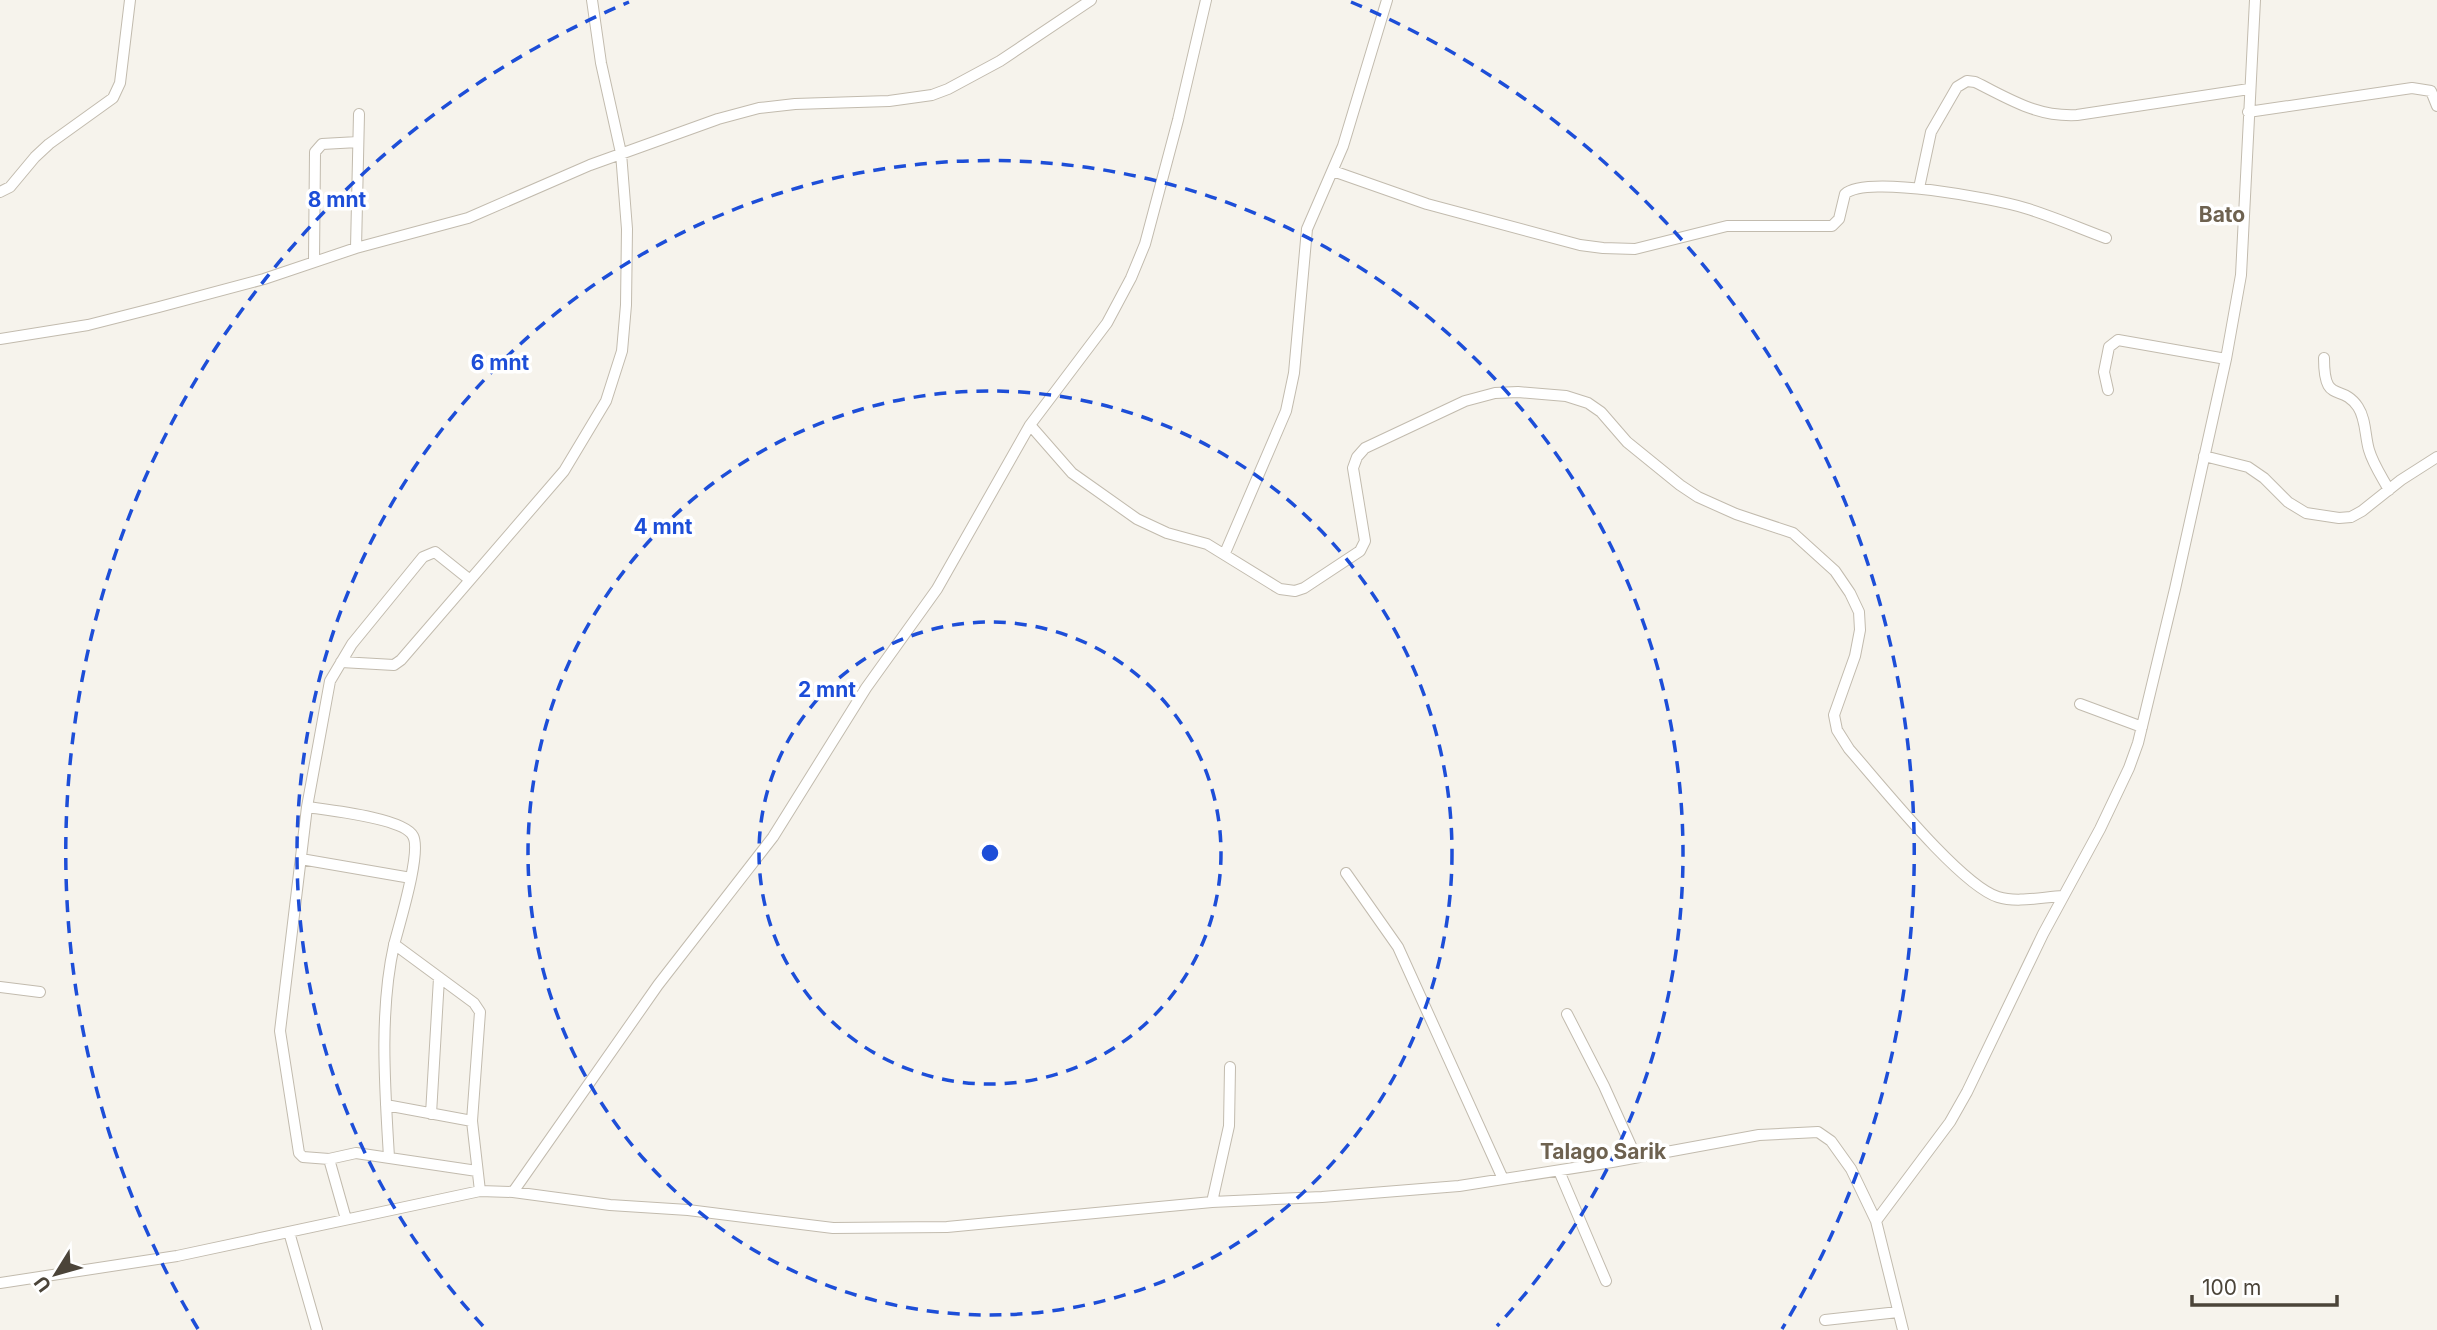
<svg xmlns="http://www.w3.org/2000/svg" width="2437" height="1330" viewBox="0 0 2437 1330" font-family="Inter,sans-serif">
  <rect width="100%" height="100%" fill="#f6f3ec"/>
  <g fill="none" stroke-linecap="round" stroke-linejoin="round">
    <g stroke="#c2bbae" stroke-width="12">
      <path id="minor" d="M2248 112 2412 88 2431 91 2437 106
        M1333 171 1427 204 1580 245 1603 248 1635 249 1727 226H1832L1839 219 1845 194C1866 174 1995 199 2025 208 2052 216 2079 228 2106 238
        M1919 188 1931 132 1957 87 1967 81 1975 82C2010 99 2036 117 2077 115L2249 89
        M0 192 10 187 35 157 49 144 113 98 120 83 130 0
        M356 248 359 114
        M314 261 315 152 322 144 358 142
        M0 339 88 325 159 307 264 279 356 248 468 218 590 165 718 119 759 108 795 104 889 101 932 95 948 89 1000 61 1091 0
        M2324 358C2324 406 2341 382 2358 407 2366 419 2365 437 2369 450 2373 464 2382 477 2389 490
        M2108 390 2104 372 2109 347 2118 340 2226 359
        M1030 425 1072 473 1137 519 1167 533 1207 544 1280 589 1295 591 1304 588 1360 551 1365 541 1353 468 1357 457 1365 448 1465 401 1495 393 1518 392 1566 396 1588 403 1601 412 1627 442 1680 485 1698 497 1736 514 1793 533 1835 571 1850 593 1859 612 1860 630 1855 656 1834 715 1837 730 1849 749C1879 783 1960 885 1998 897 2017 903 2043 897 2063 896
        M2204 456 2248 467 2264 478 2288 502 2306 513 2339 518 2351 517 2362 511 2401 480 2437 457
        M1225 553 1286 411 1294 373 1307 229 1343 146 1387 0
        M470 580 435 552 423 557 352 644 330 681 307 807 280 1031 299 1153 303 1157 329 1159 356 1153 477 1171
        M341 662 394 665 401 660 564 471 606 401 622 351 626 305 627 229 621 153 601 63 592 0
        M2080 704 2142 727
        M307 807C327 810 404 818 413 836 422 852 399 925 394 945 379 1012 385 1089 389 1157
        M301 859 411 878
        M1346 873 1398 947 1503 1179
        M394 944 474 1003 480 1012 472 1121 480 1191
        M0 987 40 992
        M1567 1014 1604 1086 1636 1157
        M386 1105 472 1121
        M431 1114 439 978
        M329 1159 346 1219
        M1559 1171 1606 1281
        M513 1192 658 985 773 837 866 688 937 589 1030 425 1107 323 1131 278 1145 244 1178 120 1206 0
        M1212 1202 1229 1126 1230 1067
        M1876 1221 1950 1122 1967 1092 2043 934 2100 829 2129 768 2138 743 2175 589 2226 359 2241 275 2255 0
        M289 1232 317 1330
        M0 1283 177 1256 480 1191 513 1192 610 1205 688 1210 833 1228 947 1227 1212 1202 1322 1197 1459 1186 1612 1162 1759 1135 1818 1132 1831 1141 1851 1169 1876 1221 1903 1330
        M1825 1320 1898 1312"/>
    </g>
    <use href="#minor" stroke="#fff" stroke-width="10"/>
  </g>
  <g fill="none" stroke="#1d4ed8" stroke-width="3.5" stroke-dasharray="12 9">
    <circle cx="990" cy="853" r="231"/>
    <circle cx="990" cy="853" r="462"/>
    <path d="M483 1326A693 693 0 1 1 1497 1326"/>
    <path d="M198 1329A924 924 0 0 1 629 2M1351 2A924 924 0 0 1 1782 1329"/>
  </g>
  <g text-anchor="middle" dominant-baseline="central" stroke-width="7" stroke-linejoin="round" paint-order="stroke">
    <g font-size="21" font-weight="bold" fill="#6e6250" stroke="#fff">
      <text x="2222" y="214">Bato</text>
      <text x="1603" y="1151">Talago Sarik</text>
    </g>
  </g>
  <circle cx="990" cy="853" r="10" fill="#1d4ed8" stroke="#fff" stroke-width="3.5"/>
  <g font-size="21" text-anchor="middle" font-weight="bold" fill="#1d4ed8" stroke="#fff" stroke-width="7" stroke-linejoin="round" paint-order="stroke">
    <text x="337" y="207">8 mnt</text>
    <text x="500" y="370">6 mnt</text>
    <text x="663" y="534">4 mnt</text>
    <text x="827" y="697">2 mnt</text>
  </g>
  <g transform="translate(56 1274) rotate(233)" stroke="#ffffff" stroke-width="5" paint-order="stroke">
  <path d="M0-5L12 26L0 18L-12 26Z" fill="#4b4439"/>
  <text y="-10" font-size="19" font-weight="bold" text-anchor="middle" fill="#4b4439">U</text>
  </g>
  <path d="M2192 1295v10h145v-10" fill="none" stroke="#4b4439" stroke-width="3.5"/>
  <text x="2202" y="1295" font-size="21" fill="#4b4439" stroke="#ffffff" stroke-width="5" paint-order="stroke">100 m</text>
</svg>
